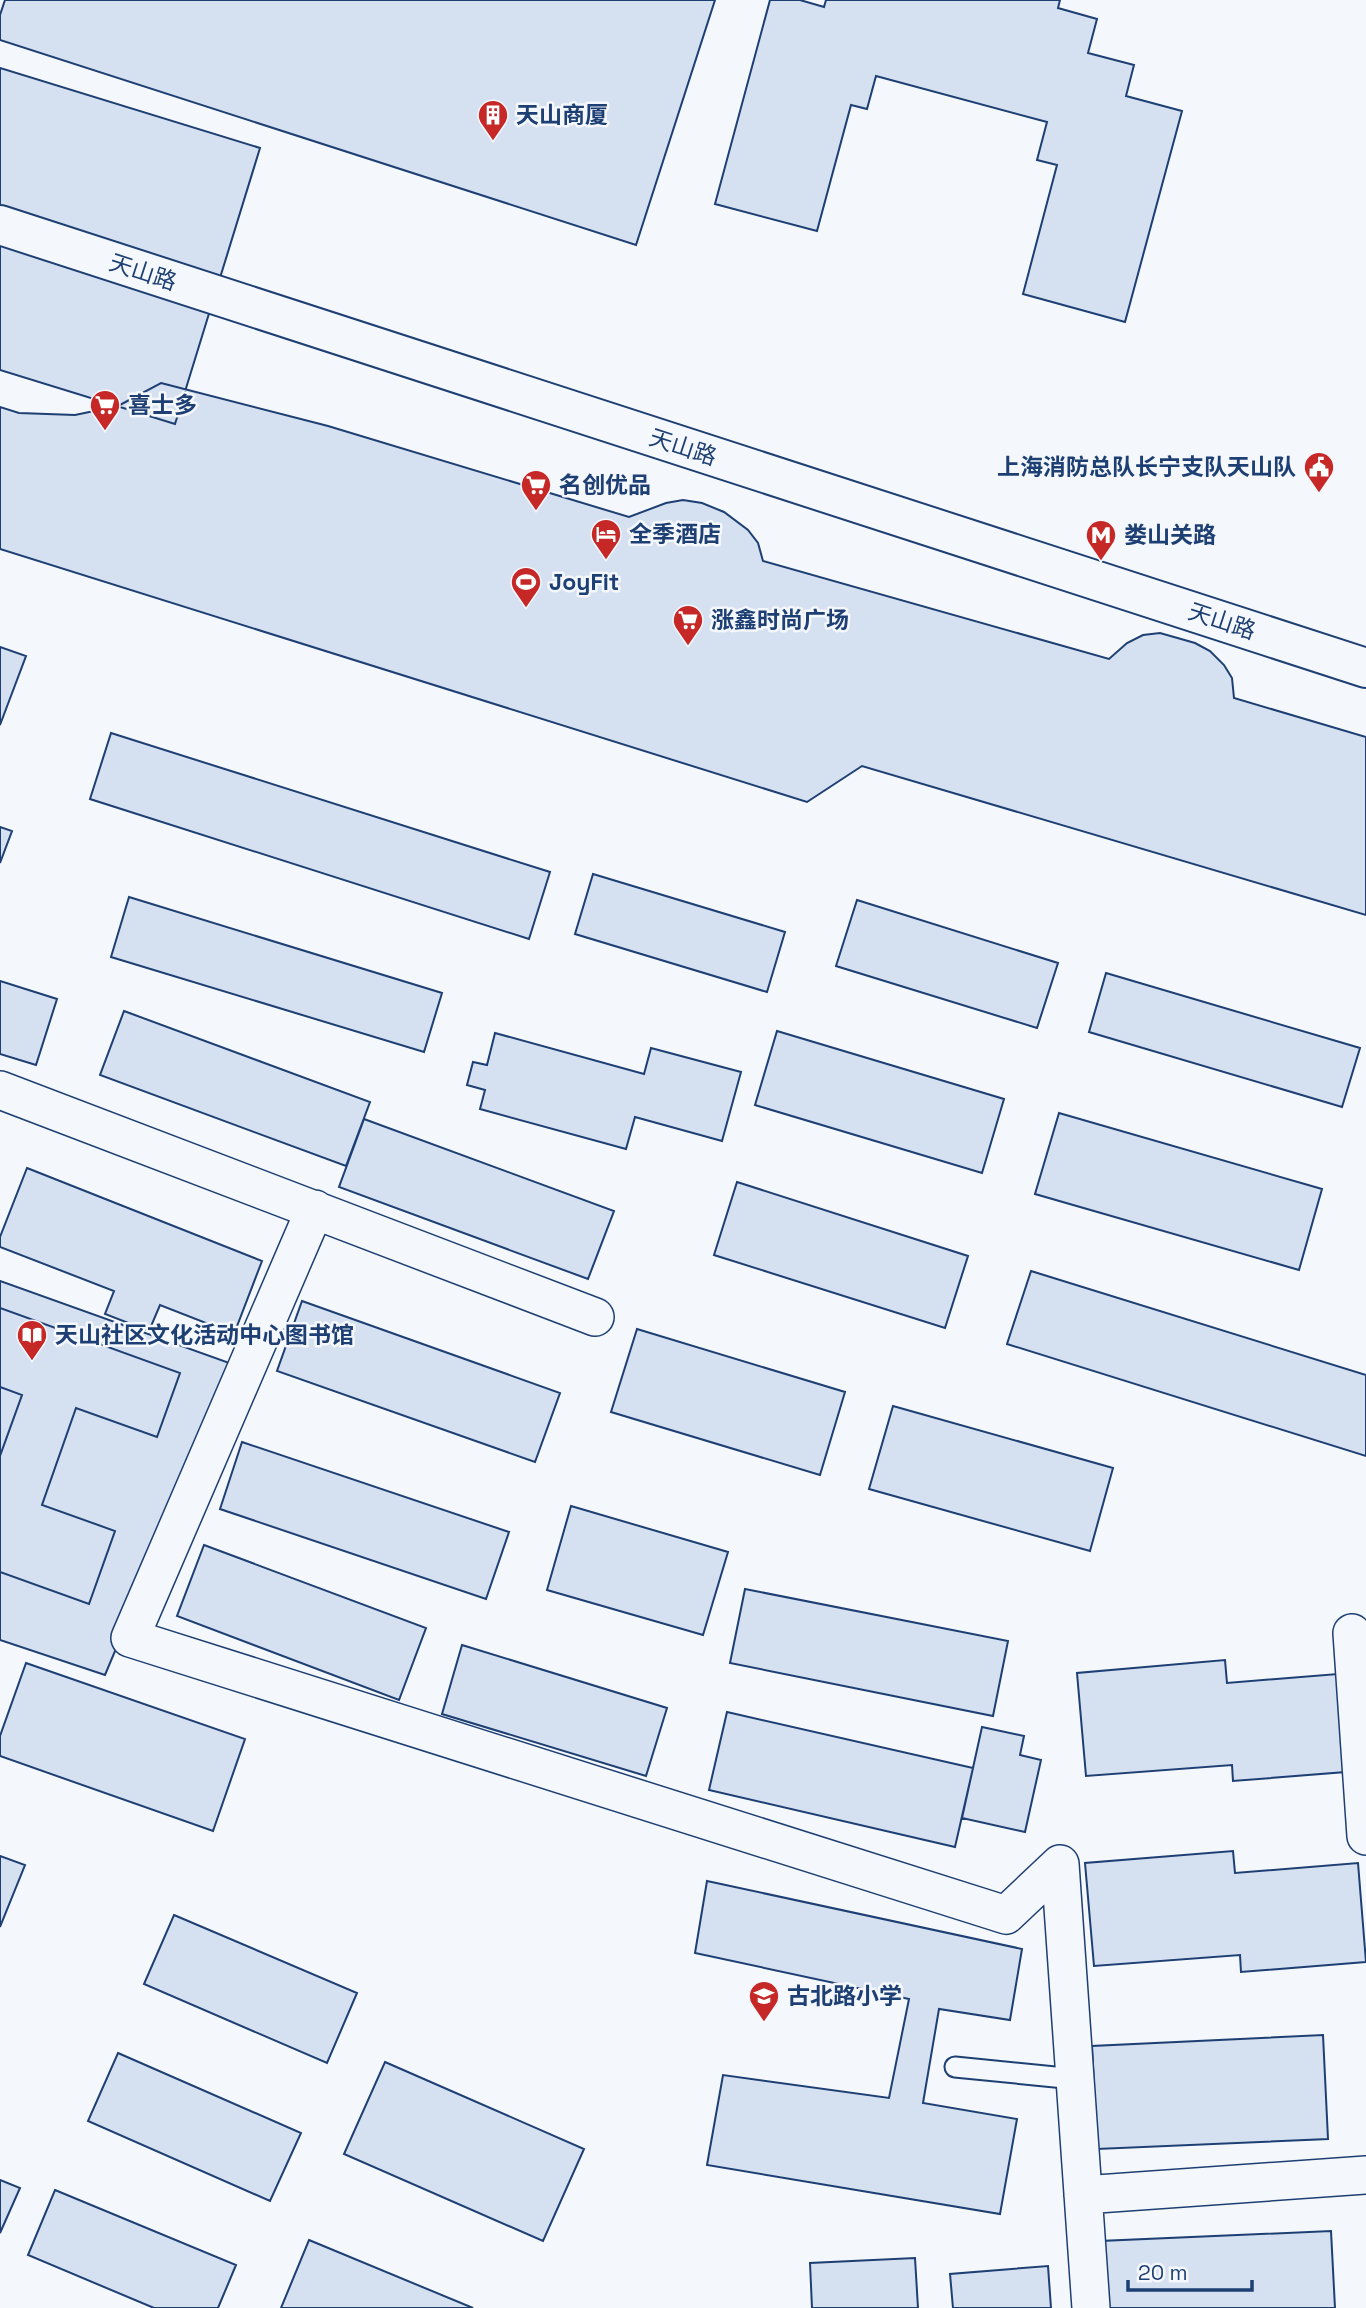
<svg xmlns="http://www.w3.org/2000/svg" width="1366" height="2308" viewBox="0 0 1366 2308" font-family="'Space Grotesk','Noto Sans SC',sans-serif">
  <rect width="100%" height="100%" fill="#f4f7fb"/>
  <path fill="#d5e0f0" stroke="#1d3f73" stroke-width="2" d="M5 0H715L636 245 0 40V15Z
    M770 0H800L824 7 826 0H1060L1058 8 1097 19 1088 53 1134 65 1126 96 1182 111 1125 322 1023 294 1057 165 1037 160 1047 122 876 76 867 109 851 105 817 231 715 204Z
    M0 68 260 148 175 424 0 370Z
    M161 383 328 426 629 517 666 503 683 500 702 503 724 512 748 530 758 543 763 561 1109 659 1127 643 1143 635 1160 633 1195 643 1210 651 1224 665 1232 678 1234 698 1366 737V915L862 766 807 802 0 549V407L19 413 75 415 118 406Z
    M0 647 26 656 0 725Z
    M111 733 550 872 529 939 90 799Z
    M0 827 12 831 0 863Z
    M593 874 785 932 767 992 575 934Z
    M129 897 442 993 424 1052 111 957Z
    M857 900 1058 963 1037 1028 836 966Z
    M1106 973 1360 1048 1342 1107 1089 1032Z
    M0 981 57 999 36 1065 0 1054Z
    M124 1011 370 1102 346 1166 100 1075Z
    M777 1031 1004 1099 982 1173 755 1105Z
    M495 1033 644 1074 651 1048 741 1072 722 1141 635 1117 626 1149 480 1109 485 1090 467 1085 473 1062 487 1065Z
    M1059 1113 1322 1189 1299 1270 1035 1194Z
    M364 1119 614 1211 588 1279 339 1187Z
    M27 1168 262 1261 234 1334 160 1305 149 1331 105 1314 114 1291 0 1247V1237Z
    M737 1182 968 1256 945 1328 714 1255Z
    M1031 1271 1366 1375V1456L1007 1344Z
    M0 1281 235 1365 105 1675 0 1640Z
    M302 1301 560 1393 535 1462 277 1371Z
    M0 1308 180 1373 157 1437 76 1408 42 1505 115 1531 89 1604 0 1572V1456L22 1395 0 1387Z
    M637 1329 845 1392 820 1475 611 1412Z
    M893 1406 1113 1468 1090 1551 869 1489Z
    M242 1442 509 1532 486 1599 220 1509Z
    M571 1506 728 1552 703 1635 547 1590Z
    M204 1545 426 1628 399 1700 177 1616Z
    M745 1589 1008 1641 993 1716 730 1663Z
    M462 1645 667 1708 646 1776 442 1714Z
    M1225 1660 1227 1683 1350 1673 1358 1771 1233 1781 1232 1765 1086 1776 1077 1673Z
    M26 1663 245 1739 213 1831 0 1756V1736Z
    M727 1712 973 1768 955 1847 709 1790Z
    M982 1727 1024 1736 1020 1755 1041 1760 1025 1832 962 1818Z
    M1233 1851 1235 1873 1358 1863 1366 1962 1241 1972 1240 1955 1094 1966 1085 1863Z
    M0 1856 25 1865 0 1927Z
    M707 1881 1022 1949 1010 2020 939 2009 923 2103 1017 2119 1000 2214 707 2165 723 2075 889 2098 909 1999 695 1953Z
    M174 1915 357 1993 327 2063 144 1984Z
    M1323 2035 1328 2139 1097 2149 1092 2046Z
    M118 2053 301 2133 270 2201 88 2121Z
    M385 2062 584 2149 543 2241 344 2154Z
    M0 2180 20 2188 0 2233Z
    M55 2190 236 2265 218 2308H154L28 2255Z
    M1331 2231 1335 2308H1103L1100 2241Z
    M309 2240 473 2308H281Z
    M915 2258 918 2308H812L810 2263Z
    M1048 2266 1051 2308H953L950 2274Z"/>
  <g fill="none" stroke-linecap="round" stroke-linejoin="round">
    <g stroke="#1d3f73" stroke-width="23">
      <path id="lane" d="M955 2067 1075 2079"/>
    </g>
    <g stroke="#1d3f73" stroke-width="40">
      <path id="street" d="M0 1090 595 1317
        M315 1209 130 1638 1006 1915 1060 1864
        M1352 1633 1366 1836
        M1060 1864 1091 2308
        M1083 2195 1366 2175"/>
    </g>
    <g stroke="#1d3f73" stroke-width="42">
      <path id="secondary" d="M0 225 1366 668"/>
    </g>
    <use href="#lane" stroke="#f4f7fb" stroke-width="19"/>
    <use href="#street" stroke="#f4f7fb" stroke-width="37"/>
    <use href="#secondary" stroke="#f4f7fb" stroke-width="38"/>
  </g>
  <defs>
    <g id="building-pin" transform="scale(1.575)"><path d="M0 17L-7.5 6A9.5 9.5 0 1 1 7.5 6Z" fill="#c62828" stroke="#f4f7fb"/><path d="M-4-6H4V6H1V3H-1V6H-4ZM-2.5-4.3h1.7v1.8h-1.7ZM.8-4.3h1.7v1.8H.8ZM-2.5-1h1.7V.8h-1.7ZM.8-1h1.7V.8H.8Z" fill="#fff"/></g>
    <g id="supermarket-pin" transform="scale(1.575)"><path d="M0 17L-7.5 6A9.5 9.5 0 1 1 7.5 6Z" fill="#c62828" stroke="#f4f7fb"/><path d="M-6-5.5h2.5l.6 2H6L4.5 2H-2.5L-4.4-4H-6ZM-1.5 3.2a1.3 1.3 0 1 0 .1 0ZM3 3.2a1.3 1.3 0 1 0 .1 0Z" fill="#fff"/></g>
    <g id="civic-pin" transform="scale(1.575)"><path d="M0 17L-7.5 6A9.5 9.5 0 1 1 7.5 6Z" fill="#c62828" stroke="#f4f7fb"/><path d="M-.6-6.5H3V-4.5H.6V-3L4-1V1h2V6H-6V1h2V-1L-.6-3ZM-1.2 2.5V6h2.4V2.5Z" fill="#fff"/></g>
    <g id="hotel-pin" transform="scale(1.575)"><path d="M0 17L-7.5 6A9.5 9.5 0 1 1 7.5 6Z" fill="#c62828" stroke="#f4f7fb"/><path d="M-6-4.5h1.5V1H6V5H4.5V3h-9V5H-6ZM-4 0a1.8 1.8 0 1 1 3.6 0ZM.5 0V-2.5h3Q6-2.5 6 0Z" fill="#fff"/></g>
    <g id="metro-pin" transform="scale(1.575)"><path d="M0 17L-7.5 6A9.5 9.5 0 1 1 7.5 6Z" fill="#c62828" stroke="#f4f7fb"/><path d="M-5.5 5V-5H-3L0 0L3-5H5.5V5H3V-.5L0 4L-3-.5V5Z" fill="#fff"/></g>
    <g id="stadium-pin" transform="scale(1.575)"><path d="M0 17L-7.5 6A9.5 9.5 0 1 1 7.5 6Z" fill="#c62828" stroke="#f4f7fb"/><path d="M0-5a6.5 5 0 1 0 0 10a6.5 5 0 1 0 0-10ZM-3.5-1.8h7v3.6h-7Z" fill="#fff"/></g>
    <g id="library-pin" transform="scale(1.575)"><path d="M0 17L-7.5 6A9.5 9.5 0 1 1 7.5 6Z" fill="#c62828" stroke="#f4f7fb"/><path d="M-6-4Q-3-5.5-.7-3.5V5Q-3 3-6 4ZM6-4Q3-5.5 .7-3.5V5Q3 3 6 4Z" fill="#fff"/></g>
    <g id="school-pin" transform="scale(1.575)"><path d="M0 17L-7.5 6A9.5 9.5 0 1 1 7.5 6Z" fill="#c62828" stroke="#f4f7fb"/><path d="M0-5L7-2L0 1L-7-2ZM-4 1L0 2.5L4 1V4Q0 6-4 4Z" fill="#fff"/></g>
  </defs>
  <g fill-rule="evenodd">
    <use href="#building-pin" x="493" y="115"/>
    <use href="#supermarket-pin" x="105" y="405"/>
    <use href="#civic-pin" x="1319" y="467"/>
    <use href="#supermarket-pin" x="536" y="485"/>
    <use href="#hotel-pin" x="606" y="534"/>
    <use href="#metro-pin" x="1101" y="535"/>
    <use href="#stadium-pin" x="526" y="582"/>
    <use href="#supermarket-pin" x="688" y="620"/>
    <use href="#library-pin" x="32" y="1335"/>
    <use href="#school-pin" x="764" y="1996"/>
  </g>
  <g text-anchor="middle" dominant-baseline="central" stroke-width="5" stroke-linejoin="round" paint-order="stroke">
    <g font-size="23" font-weight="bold" fill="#1d3f73" stroke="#f4f7fb" text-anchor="start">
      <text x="516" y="115">天山商厦</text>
      <text x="128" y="405">喜士多</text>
      <text x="1296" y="467" text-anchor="end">上海消防总队长宁支队天山队</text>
      <text x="559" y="485">名创优品</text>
      <text x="629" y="534">全季酒店</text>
      <text x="1124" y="535">娄山关路</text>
      <text x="549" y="582">JoyFit</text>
      <text x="711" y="620">涨鑫时尚广场</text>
      <text x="55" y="1335">天山社区文化活动中心图书馆</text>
      <text x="787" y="1996">古北路小学</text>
    </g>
    <g font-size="23" fill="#1d3f73" stroke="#f4f7fb">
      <text transform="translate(143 272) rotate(18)">天山路</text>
      <text transform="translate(683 447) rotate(18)">天山路</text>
      <text transform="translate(1222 621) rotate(18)">天山路</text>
    </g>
  </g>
  <path d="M1128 2280v10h124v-10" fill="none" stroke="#1d3f73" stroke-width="3.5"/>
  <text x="1138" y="2280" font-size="21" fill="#1d3f73" stroke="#f4f7fb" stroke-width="5" paint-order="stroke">20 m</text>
</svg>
